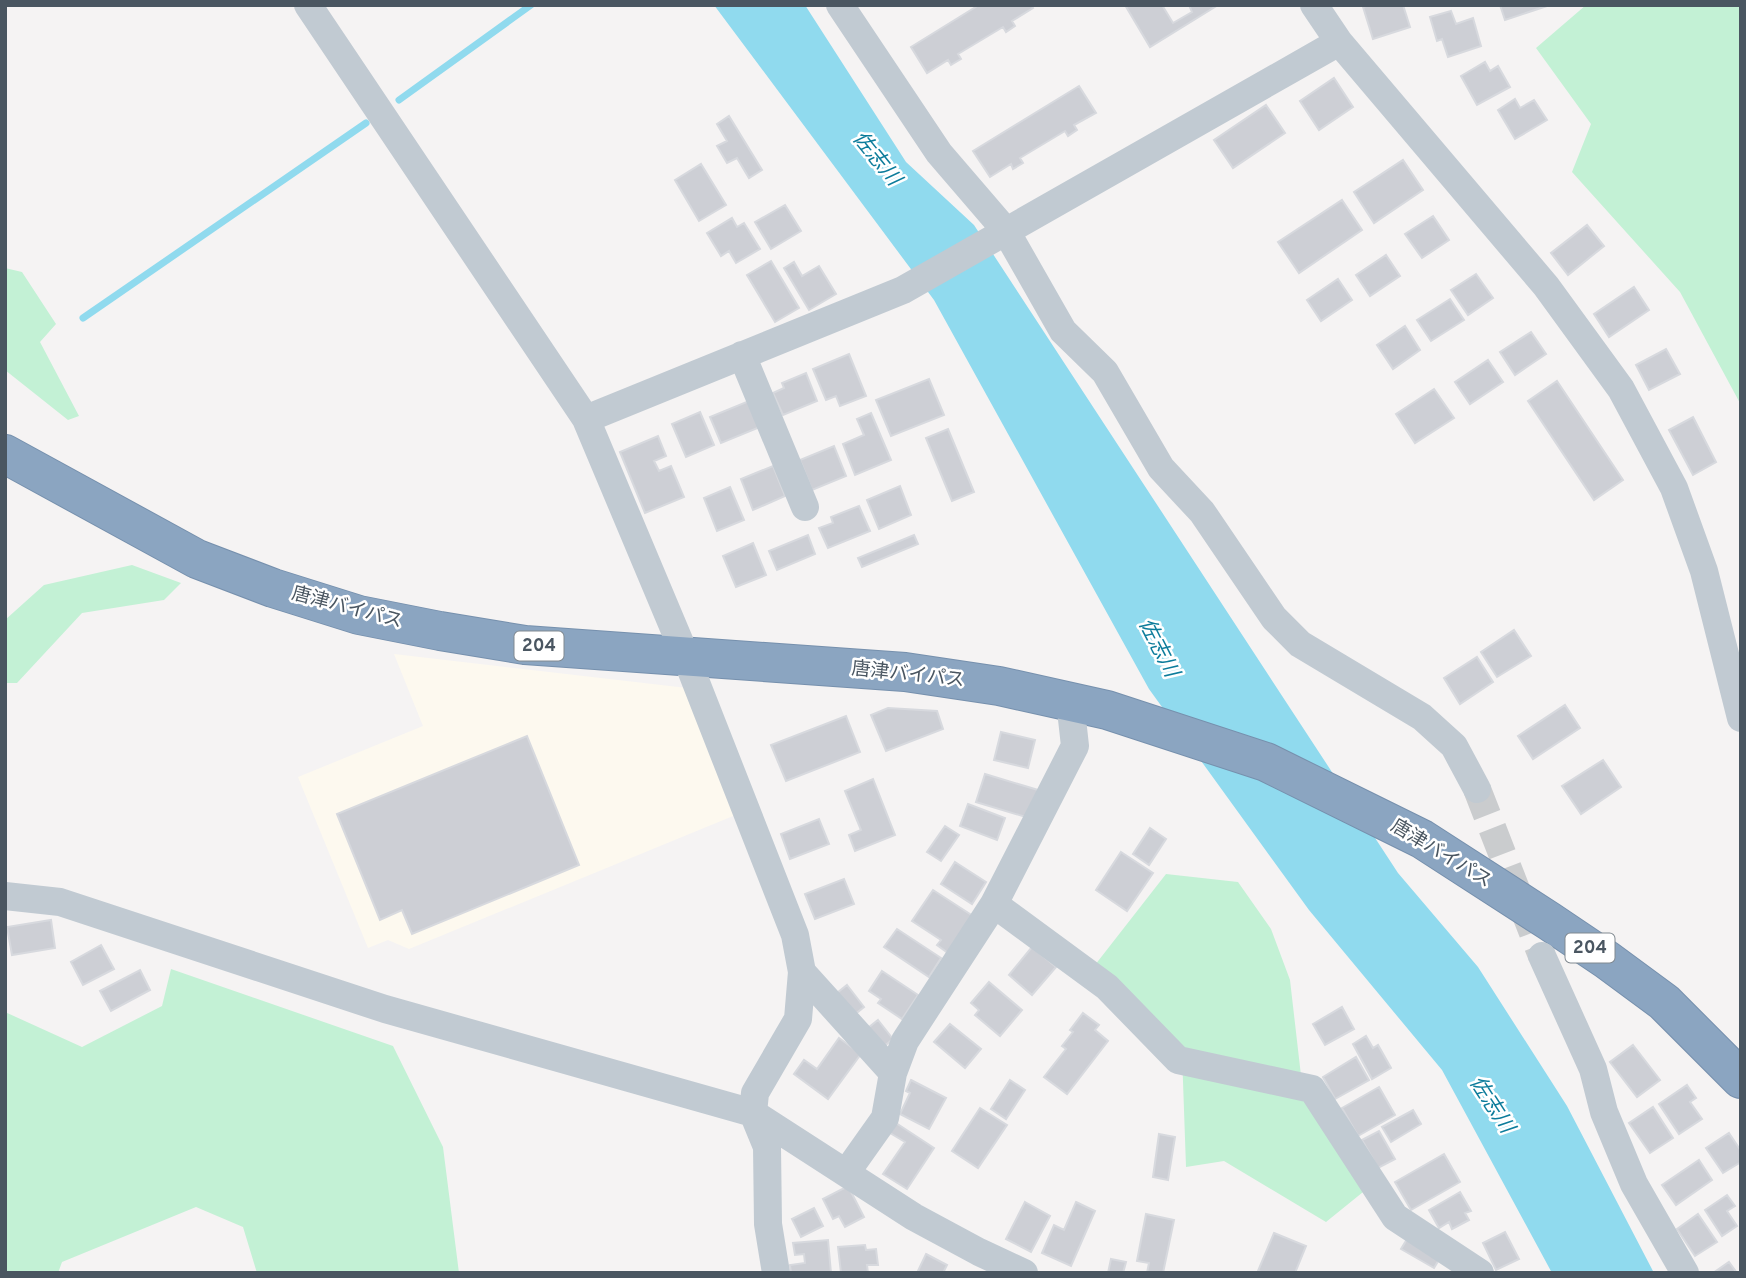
<svg xmlns="http://www.w3.org/2000/svg" width="1746" height="1278" viewBox="0 0 1746 1278" font-family="Overpass,'Noto Sans JP',sans-serif">
  <rect width="100%" height="100%" fill="#f5f3f3"/>
  <path fill="#fdf9ef" d="M394 654 687 688 738 814 409 949 388 940 368 948 298 777 423 726Z"/>
  <path fill="#c3f1d5" d="M1586 5H1741V405L1680 292 1572 172 1591 124 1536 48Z
    M5 268 22 272 56 324 40 342 79 416 68 420 5 370Z
    M132 565 181 583 164 600 82 613 17 683H5V620L44 585Z
    M1166 874 1238 882 1271 929 1290 980 1303 1093 1368 1188 1326 1222 1224 1161 1186 1167 1182 1053 1095 965Z
    M171 969 393 1046 443 1147 459 1273H257L243 1227 196 1207 62 1262 58 1273H5V1012L82 1047 162 1006Z"/>
  <path fill="#90daee" d="M714 5H805L906 162 974 225 1398 873 1478 967 1567 1106 1654 1273H1552L1442 1070 1309 910 1149 689 934 300Z"/>
  <g fill="none" stroke-linecap="round" stroke-linejoin="round">
    <path stroke="#90daee" stroke-width="7" d="M399 100 531 5
      M83 318 366 123"/>
  </g>
  <path fill="#cdcfd5" stroke="#d7d9de" stroke-width="2" d="M979 5H1031L1033 8 1012 21 1015 26 1006 32 1003 27 958 54 961 59 951 65 948 60 927 73 911 47Z
    M1125 5H1162L1173 23 1192 12 1189 5H1218L1150 47Z
    M1370 5H1403L1410 27 1373 39 1363 7Z
    M1500 5H1546L1547 6 1505 20Z
    M1451 11 1456 24 1473 18 1481 46 1448 57 1442 39 1437 41 1430 17Z
    M1485 62 1490 71 1498 66 1510 87 1477 105 1461 76Z
    M1334 78 1353 107 1319 130 1300 101Z
    M1079 86 1096 113 1074 125 1077 130 1068 136 1065 131 1020 158 1023 163 1013 169 1011 164 990 177 973 151Z
    M1515 99 1520 108 1534 100 1547 120 1515 139 1498 110Z
    M1266 105 1285 133 1233 168 1214 140Z
    M729 116 762 170 749 178 737 158 727 163 717 146 727 141 717 124Z
    M1403 160 1423 190 1374 223 1354 192Z
    M701 164 726 205 699 221 675 180Z
    M1342 200 1362 230 1299 273 1278 242Z
    M785 205 801 231 771 249 755 222Z
    M1433 216 1449 240 1422 258 1405 234Z
    M732 218 737 227 744 223 760 249 736 263 729 251 721 256 707 233Z
    M1587 225 1604 246 1568 275 1551 253Z
    M1386 255 1400 276 1370 296 1356 275Z
    M771 261 799 308 775 322 747 275Z
    M794 262 802 276 819 266 836 294 809 310 784 268Z
    M1476 274 1493 298 1468 315 1451 290Z
    M1338 279 1352 300 1321 321 1307 300Z
    M1634 287 1649 310 1609 337 1594 314Z
    M1450 299 1464 320 1431 341 1417 320Z
    M1405 326 1420 350 1393 369 1377 345Z
    M1531 332 1546 354 1515 375 1500 352Z
    M1666 349 1680 374 1649 390 1636 365Z
    M849 354 866 396 840 406 836 396 826 400 813 369Z
    M1488 360 1503 382 1470 404 1455 382Z
    M806 373 817 401 783 415 773 393 784 388 782 383Z
    M929 379 944 415 891 436 876 400Z
    M1557 381 1623 480 1594 500 1528 401Z
    M1434 389 1454 418 1415 443 1396 414Z
    M749 401 760 427 721 443 710 417Z
    M700 412 714 445 686 457 672 424Z
    M871 413 891 460 855 475 843 444 864 435 857 419Z
    M1693 417 1716 462 1693 475 1669 430Z
    M948 429 974 492 952 501 926 438Z
    M658 436 666 456 654 461 659 471 671 466 684 497 645 513 620 452Z
    M834 446 846 476 812 490 800 460Z
    M773 466 785 496 753 510 741 479Z
    M900 486 911 515 879 529 867 500Z
    M730 487 744 520 717 531 704 498Z
    M859 506 870 531 828 548 819 528 833 523 831 517Z
    M808 535 815 554 777 570 769 551Z
    M914 535 918 544 862 567 858 558Z
    M753 543 766 575 736 587 723 556Z
    M1514 630 1531 656 1497 677 1481 652Z
    M1477 657 1493 682 1460 704 1444 678Z
    M1565 705 1580 728 1533 759 1518 736Z
    M888 708 937 711 943 729 886 751 871 715Z
    M846 716 860 752 786 781 771 745Z
    M1001 732 1035 740 1028 768 994 760Z
    M527 736 579 865 412 934 402 910 380 920 337 814Z
    M1603 760 1621 787 1581 814 1562 786Z
    M985 774 1038 790 1029 818 976 802Z
    M873 779 895 835 855 851 849 835 861 830 845 791Z
    M968 804 1005 818 997 840 960 826Z
    M819 819 829 844 790 859 781 834Z
    M945 826 959 835 941 861 927 852Z
    M1150 828 1166 839 1149 865 1133 854Z
    M1121 852 1153 873 1127 911 1096 890Z
    M955 862 986 882 972 904 941 884Z
    M844 879 854 904 815 919 805 894Z
    M933 890 973 916 948 953 937 945 941 940 912 921Z
    M51 920 55 948 12 955 7 927Z
    M897 929 941 958 929 977 884 947Z
    M101 945 114 969 83 985 71 962Z
    M1032 947 1056 967 1032 995 1009 975Z
    M140 970 150 990 111 1011 100 991Z
    M882 971 918 995 902 1019 878 1003 881 999 869 991Z
    M989 982 1022 1010 1000 1036 975 1015 979 1010 971 1003Z
    M847 985 864 1007 854 1015 837 993Z
    M1342 1007 1354 1029 1325 1045 1313 1024Z
    M1083 1013 1099 1025 1095 1030 1108 1041 1067 1094 1044 1077 1066 1049 1062 1046 1073 1032 1070 1030Z
    M878 1020 893 1039 883 1047 868 1028Z
    M950 1024 981 1049 965 1068 934 1042Z
    M1366 1036 1373 1048 1378 1045 1391 1068 1372 1079 1353 1044Z
    M839 1038 861 1054 828 1099 794 1074 804 1060 817 1069Z
    M1633 1045 1660 1080 1637 1097 1610 1062Z
    M1356 1057 1369 1080 1335 1099 1323 1077Z
    M911 1080 946 1098 929 1129 900 1114 910 1093 906 1091Z
    M1010 1080 1025 1090 1006 1119 991 1109Z
    M1687 1085 1696 1098 1690 1102 1702 1119 1679 1134 1659 1104Z
    M1379 1087 1395 1115 1358 1136 1342 1108Z
    M1653 1107 1673 1138 1650 1153 1629 1123Z
    M980 1108 1007 1125 978 1168 952 1151Z
    M1413 1110 1421 1124 1391 1142 1382 1127Z
    M896 1123 934 1148 907 1189 883 1174 905 1142 890 1133Z
    M1379 1131 1395 1159 1378 1168 1362 1140Z
    M1729 1133 1741 1151V1162L1723 1173 1706 1148Z
    M1159 1134 1175 1137 1168 1180 1153 1177Z
    M1444 1154 1460 1182 1411 1210 1395 1182Z
    M1699 1160 1712 1180 1676 1205 1662 1185Z
    M848 1186 864 1217 845 1227 839 1216 833 1219 823 1199Z
    M1460 1192 1471 1211 1465 1213 1469 1220 1452 1229 1449 1222 1439 1228 1429 1210Z
    M1727 1195 1735 1206 1727 1211 1737 1226 1722 1236 1705 1210Z
    M1025 1202 1050 1216 1031 1252 1006 1239Z
    M1076 1202 1095 1211 1071 1266 1042 1253 1054 1225 1064 1230Z
    M814 1208 823 1226 801 1237 792 1219Z
    M1146 1214 1174 1220 1163 1273H1147L1149 1263 1137 1261Z
    M1698 1214 1717 1242 1695 1256 1677 1229Z
    M1505 1232 1519 1259 1496 1270 1483 1243Z
    M1274 1233 1306 1246 1295 1273H1264L1258 1271Z
    M1407 1239 1440 1258 1434 1268 1401 1249Z
    M828 1240 831 1273H791L790 1265 805 1263 804 1254 795 1255 793 1243Z
    M865 1245 866 1250 876 1249 878 1265H867L868 1273H841L838 1247Z
    M926 1254 947 1265 943 1273H917Z
    M1111 1259 1126 1262 1123 1273H1108Z
    M1729 1262 1737 1273H1713Z"/>
  <g fill="none" stroke-linecap="round" stroke-linejoin="round">
    <path stroke="#caccce" stroke-width="28" stroke-dasharray="28 14" stroke-linecap="butt" d="M1477 789 1542 956"/>
    <g stroke="#7690ad" stroke-width="40">
      <path id="highway" d="M5 454 197 559 273 588 359 615 440 631 525 645 905 672 999 686 1107 710 1266 762 1422 839 1549 921 1607 960 1664 1002 1741 1079"/>
    </g>
    <path stroke="#c1cad2" stroke-width="28" d="M308 5 586 419 686 657 795 935 802 972 798 1019 755 1093 753 1113 767 1147 768 1224 776 1273
      M840 5 939 153 1006 231 1063 331 1105 372 1161 468 1202 512 1274 618 1300 644 1422 717 1454 746 1477 789
      M1314 5 1339 42 1546 286 1621 389 1674 488 1704 571 1741 718
      M742 355 805 507
      M586 419 903 290 1339 42
      M5 896 60 902 385 1009 753 1113 914 1217 979 1252 1024 1273
      M994 904 1107 987 1178 1060 1312 1089 1395 1217 1480 1273
      M1542 956 1593 1069 1604 1112 1634 1184 1685 1273
      M802 972 893 1073
      M846 1173 885 1118 893 1073 905 1041 994 904 1075 746 1070 701"/>
    <use href="#highway" stroke="#8ba5c1" stroke-width="38"/>
  </g>
  <g text-anchor="middle" dominant-baseline="central" stroke-width="5" stroke-linejoin="round" paint-order="stroke">
    <g fill="#fff" stroke="#808990" stroke-width="2">
      <rect x="514.5" y="631.5" width="49" height="29" rx="5"/>
      <rect x="1565.5" y="933.5" width="49" height="29" rx="5"/>
    </g>
    <g font-size="18" font-weight="bold" fill="#4a5661">
      <text x="539" y="646">204</text>
      <text x="1590" y="948">204</text>
    </g>
    <g font-size="19" fill="#4a5661" stroke="#fff">
      <text transform="translate(347 608) rotate(15)">唐津バイパス</text>
      <text transform="translate(908 675) rotate(6)">唐津バイパス</text>
      <text transform="translate(1441 854) rotate(31)">唐津バイパス</text>
    </g>
    <g font-size="21" font-style="italic" fill="#0c7c9b" stroke="#fff">
      <text transform="translate(876 159) rotate(51)">佐志川</text>
      <text transform="translate(1158 648) rotate(63)">佐志川</text>
      <text transform="translate(1491 1105) rotate(57)">佐志川</text>
    </g>
  </g>
  <rect width="1746" height="1278" fill="none" stroke="#4a5661" stroke-width="14"/>
</svg>
